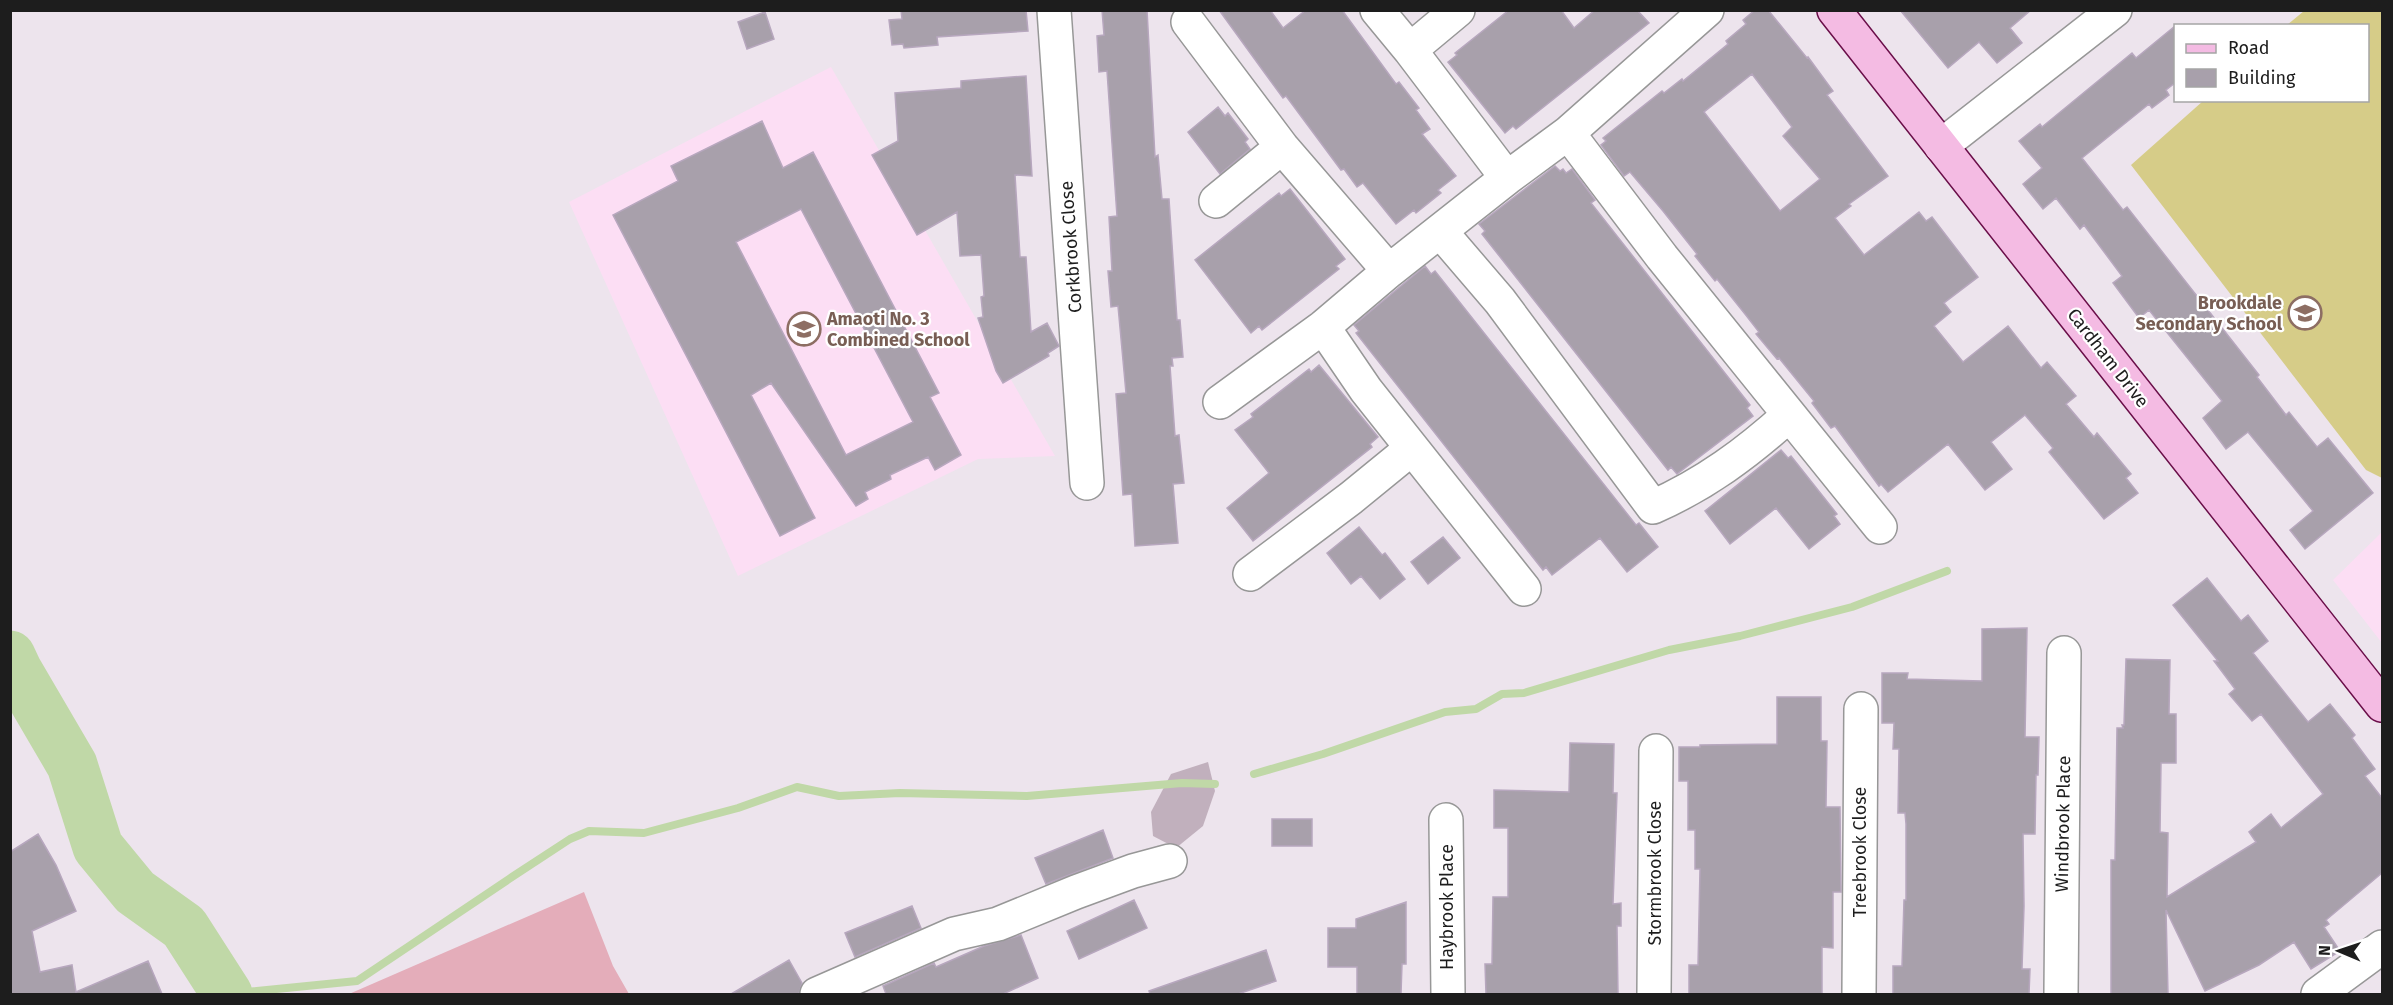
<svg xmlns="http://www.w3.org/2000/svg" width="2393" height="1005" viewBox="0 0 2393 1005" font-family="'Fira Sans',sans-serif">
  <rect width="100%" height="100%" fill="#ede4ed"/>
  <path fill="#fcdef4" d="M831 67 1055 456 978 459 738 576 569 202Z
    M2382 532V643L2333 580Z"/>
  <path fill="#c1b0bd" d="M1208 762 1215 791 1203 826 1176 848 1153 836 1151 812 1171 774Z"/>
  <path fill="#e4adba" d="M584 892 613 966 629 994H349Z"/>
  <path fill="#d6cc88" d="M2304 11H2382V478L2366 470 2131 165 2203 101 2368 100V26L2287 25Z"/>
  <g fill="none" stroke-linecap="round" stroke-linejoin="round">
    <path stroke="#c0d8a7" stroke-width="8" d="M1254 774 1323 754 1445 712 1476 709 1502 694 1524 693 1669 650 1740 636 1852 607 1947 571
      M226 994 357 981 509 879 570 839 589 831 644 833 738 808 797 787 839 796 900 793 1027 796 1182 783 1215 784"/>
    <path stroke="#c0d8a7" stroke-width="51" d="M10 656 17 671 72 765 98 847 135 892 184 927 227 994"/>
  </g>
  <path fill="#a8a0ab" stroke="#b7a7be" stroke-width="1.5" fill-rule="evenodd" d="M901 10H1026L1028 31 937 37 938 45 904 48 903 44 892 45 889 20 902 19Z
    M1102 10H1147L1155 157 1158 155 1162 199H1169L1177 320H1180L1183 357 1172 358 1173 366H1170L1175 436 1179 435 1184 483 1173 484 1178 543 1135 546 1132 494 1123 495 1116 394 1126 393 1118 306 1111 307 1108 271H1112L1109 217 1117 216 1107 71 1099 72 1097 36 1104 35Z
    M1219 10H1270L1283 28 1306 10H1342L1396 84 1399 82 1419 108 1416 110 1430 129 1422 134 1456 176 1438 190 1441 193 1416 213 1414 210 1396 224 1363 183 1357 187 1344 169 1341 170 1286 96 1283 98 1264 72Z
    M1509 10H1561L1574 28 1595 10H1637L1649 23 1516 129 1513 126 1505 133 1448 62 1457 55 1455 53Z
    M1755 10H1768L1807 58 1808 57 1833 91 1827 95 1888 176 1849 204 1851 206 1835 218 1864 255 1919 212 1926 221 1932 217 1978 277 1944 303 1951 312 1934 326 1963 362 2008 326 2041 368 2047 362 2076 396 2066 404 2094 437 2097 433 2131 474 2126 478 2138 493 2104 519 2049 452 2053 448 2025 415 1991 442 2012 469 1985 490 1948 444 1888 492 1881 484 1879 486 1835 426 1831 428 1812 403 1814 401 1779 358 1777 359 1756 334 1759 332 1745 314 1717 279 1715 281 1695 256 1697 254 1663 211 1630 172 1624 176 1601 145 1606 141 1603 138 1662 91 1664 93 1682 79 1683 81 1728 44 1726 41 1746 24 1743 20ZM1752 74 1792 127 1783 136 1820 179 1780 211 1704 112Z
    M1900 10H2031L2010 28 2022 43 1997 63 1979 42 1948 68Z
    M765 12 774 39 747 49 738 22Z
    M2175 26V83L2166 90 2169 95 2152 108 2149 104 2082 158 2123 210 2127 207 2259 375 2257 377 2286 415 2289 412 2317 447 2328 438 2373 493 2305 549 2290 530 2313 511 2248 432 2226 449 2203 418 2222 401 2149 310 2139 318 2113 283 2122 276 2084 225 2080 229 2056 198 2043 209 2023 184 2042 168 2019 141 2040 124 2042 127 2132 53 2136 58Z
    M1026 76 1032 176 1015 175 1020 257H1026L1031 332 1047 323 1059 346 1048 353 1049 356 1003 383 996 371 978 318 983 317 981 297 984 296 981 255 960 256 957 212 917 235 872 155 898 141 895 93 961 88V81Z
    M1218 107 1225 116 1228 113 1248 139 1245 142 1250 149 1220 174 1188 132Z
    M762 121 783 168 813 152 939 393 930 397 961 455 935 470 928 457 890 475 891 479 865 492 868 499 856 506 771 383 751 395 815 518 780 536 613 215 678 181 671 166ZM801 209 913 422 846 455 736 242Z
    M1555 166 1560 171 1563 169 1566 173 1572 169 1595 200 1591 203 1750 405 1747 408 1753 416 1677 474 1671 467 1668 470 1482 234 1485 231 1479 224Z
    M1290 189 1345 259 1336 266 1339 269 1262 330 1259 326 1251 333 1195 260 1279 193 1281 196Z
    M1425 266 1431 274 1435 271 1636 525 1639 523 1658 547 1627 572 1600 538 1552 575 1546 567 1543 570 1356 333 1359 331 1354 325Z
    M1319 365 1378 437 1370 444 1372 447 1253 541 1227 508 1269 473 1235 430 1253 417 1251 414 1309 369 1311 372Z
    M1781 450 1788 458 1791 456 1837 514 1834 516 1840 524 1809 549 1776 508 1730 544 1705 511Z
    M1359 527 1382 555 1385 553 1405 579 1380 599 1361 576 1351 584 1327 553Z
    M1443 537 1460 558 1428 584 1411 562Z
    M2207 578 2241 621 2248 615 2268 641 2253 653 2308 722 2330 704 2355 735 2352 738 2375 769 2365 776 2382 798V873L2326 920 2329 924 2324 927 2340 951 2311 969 2294 942 2259 965 2205 991 2166 910 2168 994H2111V860H2115L2117 728H2123L2122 725H2124L2126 659 2170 660 2169 714H2176V763H2161L2160 832 2168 833 2167 897 2256 842 2249 832 2271 814 2281 828 2323 794 2261 714 2252 721 2229 694 2235 689 2214 661H2218L2173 605Z
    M2027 628 2025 737H2039L2038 775H2036L2035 834H2023L2024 906 2022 969H2030L2029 994H1893V966H1902L1904 900H1906V824L1905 813H1898L1899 749H1893L1894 723H1882V673H1908L1907 679 1982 681V629Z
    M1777 697H1821V741H1827L1826 807H1840L1841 892H1833V948L1822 947V994H1689V965H1698L1700 869H1695V830H1688V781H1679V747H1700V745L1777 744Z
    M1570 743 1614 744 1613 793H1617L1613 904 1621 903V926H1617L1618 994H1486L1485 964H1492L1493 897H1508V828H1494V790L1569 792Z
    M1272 819H1312V846H1272Z
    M1103 830 1113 858 1046 884 1035 858Z
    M38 834 56 865 76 911 32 931 40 972 72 965 76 992 148 961 162 994H10V852Z
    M1134 900 1147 928 1079 959 1067 931Z
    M1406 902V964H1402L1401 994H1357V967H1328V928H1356V919Z
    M912 906 921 928 855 957 845 933Z
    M1021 935 1038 978 1003 994H886L883 986 934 963 936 967 984 946Z
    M1266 950 1276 981 1238 994H1150L1149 991Z
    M789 960 802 983 799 994H731Z"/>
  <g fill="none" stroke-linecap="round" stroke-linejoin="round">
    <g stroke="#979797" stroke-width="36">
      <path id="street" d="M1054 10 1087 483
        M1377 10 1410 50 1507 178
        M1188 22 1282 147 1389 271
        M1410 50 1458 10
        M1568 133 1662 257 1880 527
        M1941 146 2115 10
        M1216 201 1282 147
        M1440 231 1500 301 1653 507C1705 484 1747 453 1789 415
        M1323 327 1366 390 1524 589
        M1220 402 1323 327 1389 271 1507 178 1568 133 1707 10
        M1250 574 1351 498 1411 449
        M1446 820 1448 994
        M817 994 954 934 998 924 1076 892 1133 871 1170 861
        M1654 994 1656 751
        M1859 994 1861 709
        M2061 994 2064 653
        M2318 994 2382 947"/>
    </g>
    <g stroke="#6a0e49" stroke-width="36">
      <path id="secondary" d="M1834 10 2382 705"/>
    </g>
    <use href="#street" stroke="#fff" stroke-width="33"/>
    <use href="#secondary" stroke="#f4bbe3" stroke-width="33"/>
  </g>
  <defs>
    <g id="school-ring" transform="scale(1.725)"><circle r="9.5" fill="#fff" stroke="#8d6e63" stroke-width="1.5"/><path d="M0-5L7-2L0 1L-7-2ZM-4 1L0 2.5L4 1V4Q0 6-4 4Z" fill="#8d6e63"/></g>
  </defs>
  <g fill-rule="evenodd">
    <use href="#school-ring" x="2305" y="313"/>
    <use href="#school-ring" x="804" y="329"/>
  </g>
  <g text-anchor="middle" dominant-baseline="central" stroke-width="4.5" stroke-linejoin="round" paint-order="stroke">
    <g font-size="18" fill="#1d1d1d" stroke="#fff">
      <text transform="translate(1071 247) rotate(-94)">Corkbrook Close</text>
      <text transform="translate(2108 358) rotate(52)">Cardham Drive</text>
      <text transform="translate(2063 824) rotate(-89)">Windbrook Place</text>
      <text transform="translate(1860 852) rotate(-90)">Treebrook Close</text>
      <text transform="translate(1655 873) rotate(-90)">Stormbrook Close</text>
      <text transform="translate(1447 907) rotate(-90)">Haybrook Place</text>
    </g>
    <g font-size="18" font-weight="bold" fill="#785e54" stroke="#fff" text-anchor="end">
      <text x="2282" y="303">Brookdale<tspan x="2282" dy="21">Secondary School</tspan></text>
      <text x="827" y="319" text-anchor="start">Amaoti No. 3<tspan x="827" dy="21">Combined School</tspan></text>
    </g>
  </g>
  <rect width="2393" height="1005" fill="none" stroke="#1d1d1d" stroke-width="24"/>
  <rect x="2174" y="24" width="195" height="78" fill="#ffffff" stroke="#a5a5a5" stroke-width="1.5"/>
  <rect x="2186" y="44" width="30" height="9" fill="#f4bbe3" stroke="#a5a5a5" stroke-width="1.5"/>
  <text x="2228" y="54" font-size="18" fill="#1d1d1d">Road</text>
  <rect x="2186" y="69" width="30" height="18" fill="#a8a0ab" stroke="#a5a5a5" stroke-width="1.5"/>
  <text x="2228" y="84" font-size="18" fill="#1d1d1d">Building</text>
  <g transform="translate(2339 951) rotate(272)" stroke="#ffffff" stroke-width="4.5" paint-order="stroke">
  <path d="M0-4.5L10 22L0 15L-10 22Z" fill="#1d1d1d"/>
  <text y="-9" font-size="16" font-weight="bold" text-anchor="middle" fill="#1d1d1d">N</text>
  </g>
</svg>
